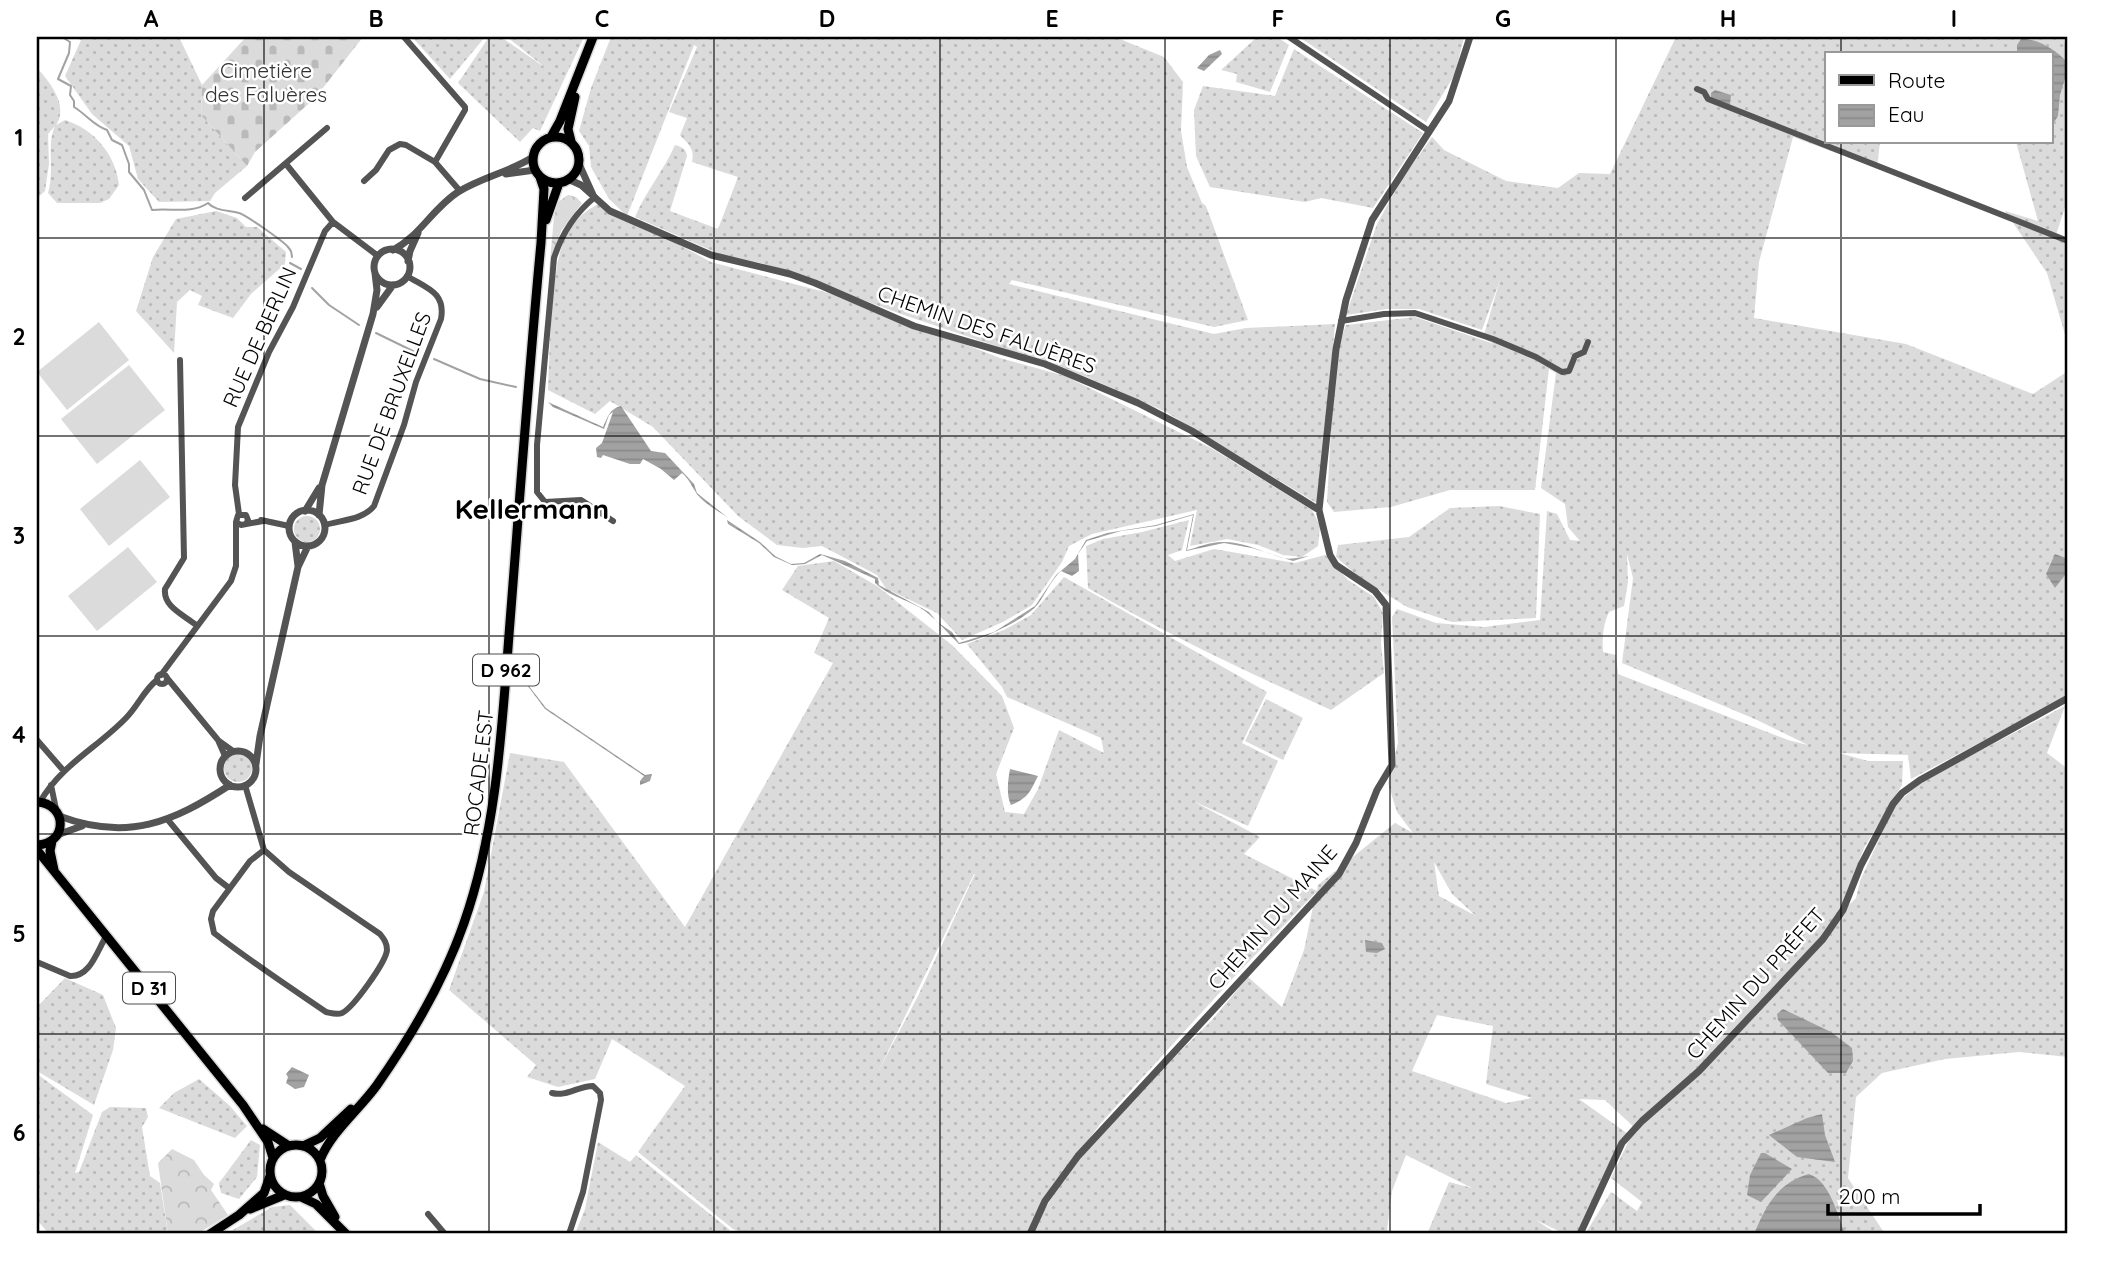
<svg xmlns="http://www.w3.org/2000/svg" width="2105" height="1271" viewBox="0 0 2105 1271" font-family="Quicksand,sans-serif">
  <defs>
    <pattern id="grass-dots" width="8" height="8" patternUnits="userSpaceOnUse" patternTransform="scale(1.75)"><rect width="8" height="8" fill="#dbdbdb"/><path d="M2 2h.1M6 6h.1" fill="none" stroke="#bababa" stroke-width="1.8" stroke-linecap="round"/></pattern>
    <pattern id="forest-crowns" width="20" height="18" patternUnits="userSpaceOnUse" patternTransform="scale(1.75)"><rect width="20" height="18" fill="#dbdbdb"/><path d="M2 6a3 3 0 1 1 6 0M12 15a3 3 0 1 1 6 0" fill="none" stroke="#bababa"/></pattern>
    <pattern id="cemetery-stones" width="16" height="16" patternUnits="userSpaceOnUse" patternTransform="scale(1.75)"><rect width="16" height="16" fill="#dbdbdb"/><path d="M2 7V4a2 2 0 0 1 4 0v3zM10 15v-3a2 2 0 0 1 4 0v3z" fill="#bababa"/></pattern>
    <pattern id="water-rules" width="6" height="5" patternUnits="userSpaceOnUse" patternTransform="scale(1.75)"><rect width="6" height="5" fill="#a2a2a2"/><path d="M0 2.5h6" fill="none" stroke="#8a8a8a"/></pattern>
  </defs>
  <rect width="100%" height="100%" fill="#fff"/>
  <path fill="url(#grass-dots)" fill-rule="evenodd" d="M74 37H179L202 85 201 115 247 166 215 193 210 201 159 202 138 179 129 146 92 114 65 76 81 40Z
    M412 37H485L450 79Z
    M489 37H501L547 69 507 37H584L540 131 533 128 520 142 458 83Z
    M611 37H1115L1164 57 1183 82 1181 131 1187 167 1202 203 1206 206 1248 320 1214 327 1012 280 1009 284 1214 334 1246 328 1335 324 1318 504 1166 412 1087 377 904 315 761 263 722 255 635 217C646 191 664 170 675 145 682 147 686 149 687 156L670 211 718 229 738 177 692 162C695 148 688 144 680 135L687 118 669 112 697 47 694 45 627 216 609 199 591 167 589 146 579 131 591 88Z
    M1257 37H1277L1289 45 1270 92 1236 82 1237 74 1221 70Z
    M1299 37H1464L1455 74 1426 122Z
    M1676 37H2063L2068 56V198L2056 235 2068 241V345L2047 273 2005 211 2038 221 2016 142H2051V54H1827V142H1880L1877 168 1793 137 1759 262 1754 318 1906 344 2033 394 2068 371V696L1911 779 1908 755 1839 753 1868 761H1903L1902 785 1864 848 1837 917 1856 898 1860 881 1895 805 1923 781 2065 706 2047 753 2068 769V1057L2019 1052 1945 1059 1882 1073 1856 1097 1848 1178 1885 1234H1585L1611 1192 1637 1211 1642 1202 1611 1178 1630 1138 1638 1131 1605 1100 1579 1099 1628 1134 1580 1234H1565L1536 1220 1557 1234H1427L1449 1182 1472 1188 1406 1155 1392 1191 1387 1230 1395 1234H746L733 1229 638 1152 685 1086 612 1039 595 1079 558 1087 527 1077 536 1065 449 990 484 892 510 753 564 762 685 927 833 663 814 653 829 618 782 590 798 566 834 561 877 586 952 645 1002 696 1014 728 996 774 1005 812 1024 814 1038 789 1059 730 1104 753 1101 738 1007 697 1002 687 967 644 1004 630 1031 615 1064 577 1267 692 1242 743 1278 761 1248 826 1191 800 1260 837 1244 854 1317 891 1318 885 1395 823 1413 833 1397 812 1388 783 1398 743 1392 617 1397 609 1436 623 1484 627 1540 620 1547 511 1557 514 1570 540 1580 541 1568 527 1565 504 1541 488 1556 373 1549 369 1535 490H1450L1391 507 1334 512 1327 502 1335 356 1346 325 1415 317 1494 344 1483 338 1500 280 1482 330 1419 309H1387L1346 315 1377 224 1400 182 1432 137 1444 150 1506 181 1558 188 1579 173 1610 174ZM1627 554 1633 578 1622 663 1757 720 1808 745 1788 740 1618 674 1616 655 1603 652C1602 637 1603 625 1609 612L1624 606 1628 582ZM1434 862 1452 894 1476 916 1439 896ZM975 874 918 996 879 1070 974 874ZM1316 892 1304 950 1282 1007 1248 977 1212 1020 1130 1101 1072 1164 1032 1231 1043 1200 1101 1123 1233 978ZM1437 1015 1493 1026 1486 1084 1532 1098 1506 1103 1412 1071Z
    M1294 49 1423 133 1373 208 1321 198 1305 202 1210 187 1196 156 1194 110 1203 86 1275 96Z
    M37 68C50 82 69 106 56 125L65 120C94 129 116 155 119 185L109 199 100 203H57L48 193C55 170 46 146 55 126L48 134 49 164 45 191 37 198Z
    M601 203 711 262 851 299 1000 358 1065 376 1211 448 1312 510 1320 526 1318 546 1302 557 1283 555 1258 545 1227 539 1190 546 1197 510 1092 534 1069 546 1062 562 1032 605 1003 622 962 640 937 613 891 591 889 593 877 575 822 546 803 548 777 545 738 516 653 427 610 401 595 414 548 390C550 354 550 257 569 230 578 217 587 209 601 203Z
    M216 211 237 218 246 227H257L286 252 285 264 251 294 233 318 198 305 202 296 190 290 177 302 174 353 136 311 153 257 176 219Z
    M1499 506 1540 514 1536 618 1452 622 1407 607 1360 578 1336 557 1338 545 1409 537 1450 508Z
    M294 529a13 13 0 1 1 26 0a13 13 0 1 1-26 0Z
    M1189 520 1182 550 1168 555 1175 561 1214 549 1295 563 1325 555 1348 580 1374 597 1383 613 1381 643 1384 673 1331 710C1249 673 1166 634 1088 588L1086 546 1103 539 1142 532Z
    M1266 699 1303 718 1283 760 1245 741Z
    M224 768a14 14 0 1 1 28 0a14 14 0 1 1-28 0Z
    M65 978 103 995 116 1028 113 1050 94 1105 37 1071V1007Z
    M37 1074 93 1115 75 1173 79 1172 102 1112 110 1107 146 1108 148 1117 142 1127 150 1176 160 1183 168 1234H49L37 1220Z
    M199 1079 229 1105 247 1126 235 1138 159 1108 174 1093Z
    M251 1140 260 1145 257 1177 239 1199 221 1193 219 1183Z
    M598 1142 630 1162 636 1155 730 1230 721 1234H575L585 1209Z
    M290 1205 319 1234H226L272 1207Z"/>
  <path fill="url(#forest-crowns)" d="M568 195 576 197 582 203 561 231 549 271 554 217 558 202Z
    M172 1149 194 1160 204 1175 214 1184 211 1190 228 1215 197 1234H168L158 1163Z"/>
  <path fill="url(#cemetery-stones)" d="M246 37H363L315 98 255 152 247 166 201 115 202 85Z"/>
  <path fill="#dbdbdb" d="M99 322 129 360 67 410 37 372Z
    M129 365 165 410 97 464 61 419Z
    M140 460 170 497 109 546 80 509Z
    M128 547 157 582 97 631 68 596Z"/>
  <path fill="url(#water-rules)" d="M2021 39C2037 38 2056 50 2067 62L2068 69 2060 95 2058 116 2051 127V54H2017V45Z
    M1220 50 1222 54 1204 71 1197 68 1209 55Z
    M1715 90 1731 95 1730 105 1711 98V93Z
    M548 402 603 427C608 417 609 409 621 406L651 451 665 453 694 484 697 493 727 517C718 511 701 502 695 491 691 485 689 479 682 473L674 480 661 469 643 459 640 464H630L603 455 601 458 597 457 596 448 602 443 613 412 609 415 604 429 553 407Z
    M1194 514 1187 550C1199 547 1212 541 1224 542 1245 542 1264 553 1283 558 1292 560 1301 557 1309 556L1293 561 1252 548 1224 543 1186 551 1193 515 1156 526 1121 531 1087 541 1078 554 1079 571 1072 576 1061 571C1051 580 1046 593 1038 604 1025 620 980 641 959 644 947 633 934 616 919 607 904 599 888 595 875 583V579L822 555 805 564 792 565 774 557 759 543 728 524 727 520 760 542 775 556 791 564 804 563 820 554 845 561 878 578 879 585 929 612 937 622 952 632 959 643 994 632 1035 606 1056 575 1075 559 1086 540 1107 533 1156 525Z
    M2055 554 2068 559V571L2055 588 2046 574Z
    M516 663 525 681 546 708 645 775 652 774 650 781 640 785V781L644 776 545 709 524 681Z
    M1010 769 1038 776C1030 791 1030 797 1011 805 1006 795 1008 780 1010 769Z
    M1365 940 1382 943 1385 949 1377 953 1366 952Z
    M1783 1009 1831 1032 1852 1048 1853 1061 1846 1073H1828L1778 1020 1777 1014Z
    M292 1067 309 1075 304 1087 295 1089 286 1083 288 1077 286 1074Z
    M1822 1114 1825 1135 1835 1162 1797 1157 1769 1135 1807 1118Z
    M1761 1153H1765L1792 1169 1761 1202 1747 1195 1750 1175Z
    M1809 1174C1830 1181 1838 1216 1845 1234H1754C1766 1206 1777 1183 1809 1174Z"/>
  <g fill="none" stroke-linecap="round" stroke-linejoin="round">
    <path stroke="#a2a2a2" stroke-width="2" d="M62 37 70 42 69 53 58 79 71 86 70 95 74 101V107C87 115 93 125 107 130L112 140 122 145 129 164V172L144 190 152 210C172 208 192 214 208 203 215 211 228 210 239 213 246 215 283 241 288 247 292 252 291 251 292 257
      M290 263 301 269
      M312 288 329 305 359 325
      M376 333 419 354
      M434 359 480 379 516 387"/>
    <g stroke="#dbdbdb" stroke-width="12">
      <path id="primary" d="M533 160a23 23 0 1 1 46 0a23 23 0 1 1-46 0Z
        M551 137 560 121 593 37
        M571 141 568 129 575 97
        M546 220 559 183
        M37 802C68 804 68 844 37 845
        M52 841 50 851 54 870
        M37 850 243 1105 268 1142 273 1158
        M263 1129 289 1146
        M270 1171a26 26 0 1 1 52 0a26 26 0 1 1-52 0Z
        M303 1146 320 1138 351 1109
        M320 1160C331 1132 359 1110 377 1085 412 1035 444 981 464 923 498 826 502 723 510 622 520 495 529 369 541 243L544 189 540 177
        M319 1183 323 1196 335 1217
        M301 1197 316 1204 346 1234
        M250 1209 284 1195
        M210 1234 239 1215 264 1193 270 1176"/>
    </g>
    <path stroke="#545454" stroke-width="6" d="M404 37 465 107V110L435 162
      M1289 37 1429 131
      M1697 89 1704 92 1708 99 2068 241
      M286 164 333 222 378 256
      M364 181 376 170 389 150 400 144 406 145 435 162 460 191
      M595 197C574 214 562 233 554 258L537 445V492L545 502 581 500 613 521
      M245 198 327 128
      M1341 321 1384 314 1415 313 1493 339 1536 357 1562 372 1569 371 1575 356 1584 352 1588 342
      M180 360 184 558 165 589C163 607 184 615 196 625
      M239 514 235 485 238 427 269 352 293 307 325 231 333 222
      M261 520 289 526
      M246 524 248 520 246 515H238L236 522 241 525 263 521
      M325 525C341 520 363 520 374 506L404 425 416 382 441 319C446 292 426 288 407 276
      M157 679a5 5 0 1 1 10 0a5 5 0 1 1-10 0Z
      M161 675 231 581 236 566V522
      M167 678 218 740 225 756
      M37 740 63 770
      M219 741 233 751
      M51 785 56 809
      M245 785 264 850 289 872 380 934C384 939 387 943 387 950 386 962 353 1008 342 1013 337 1015 331 1013 326 1012 288 986 250 961 214 933L211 919 213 911 250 861 264 850
      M40 802C61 765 97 748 126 718 138 706 144 690 157 680
      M168 820 216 878 229 888
      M37 962 70 976C91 977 97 950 107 935
      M552 1093C566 1097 578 1086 593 1086L600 1093 601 1100 583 1192 569 1234
      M428 1214 445 1234"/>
    <path stroke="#545454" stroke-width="7" d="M579 164 593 195
      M506 174 535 170
      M568 179 581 185 610 211 711 255 790 274 815 283 914 326 1045 364 1138 403 1192 431 1319 510
      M374 267a18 18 0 1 1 36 0a18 18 0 1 1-36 0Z
      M393 250C420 236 433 208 458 192 482 177 510 172 533 157
      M408 261 410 251 418 233
      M377 307 393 285
      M289 528a18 18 0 1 1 36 0a18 18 0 1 1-36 0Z
      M305 511 319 488
      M319 515 322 485 373 314 377 290 375 273
      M295 542 298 566
      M220 769a18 18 0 1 1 36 0a18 18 0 1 1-36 0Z
      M256 764 260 736 298 567 308 546
      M59 816C128 842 173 822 230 785
      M57 835 82 826
      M1030 1234 1045 1201 1078 1156 1339 874 1356 843 1377 790 1392 765 1386 605 1375 591 1336 565 1330 555 1319 510 1336 349 1346 300 1372 220 1449 101 1470 37
      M1580 1234 1622 1143 1642 1121 1699 1071 1823 939 1843 910 1861 865 1893 804 1902 793 1920 780 2068 698"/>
    <use href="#primary" stroke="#000" stroke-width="9"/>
  </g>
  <path fill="none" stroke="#000" stroke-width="2" stroke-opacity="0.55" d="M264 37V1234M489 37V1234M714 37V1234M940 37V1234M1165 37V1234M1390 37V1234M1616 37V1234M1841 37V54M1841 142V1234M37 238H2068M37 436H2068M37 636H2068M37 834H2068M37 1034H2068"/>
  <g text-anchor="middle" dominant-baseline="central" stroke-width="5" stroke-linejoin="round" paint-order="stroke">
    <g fill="#fff" stroke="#4c4c4c" stroke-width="2">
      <rect x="473" y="654.5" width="66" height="31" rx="5"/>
      <rect x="123" y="972.5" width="52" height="31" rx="5"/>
    </g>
    <g font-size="19" font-weight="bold" fill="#000">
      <text x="506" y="670">D 962</text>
      <text x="149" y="988">D 31</text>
    </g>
    <g font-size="21" fill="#323232" stroke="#fff">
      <text x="266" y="70">Cimetière<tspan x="266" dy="24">des Faluères</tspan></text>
    </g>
    <g font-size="21" fill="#000" stroke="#fff">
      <text transform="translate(987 329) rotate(19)">CHEMIN DES FALUÈRES</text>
      <text transform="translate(259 337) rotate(-66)">RUE DE BERLIN</text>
      <text transform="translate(391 403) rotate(-70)">RUE DE BRUXELLES</text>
      <text transform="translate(478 773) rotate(-83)">ROCADE EST</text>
      <text transform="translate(1272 917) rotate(-49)">CHEMIN DU MAINE</text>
      <text transform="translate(1755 983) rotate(-48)">CHEMIN DU PRÉFET</text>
    </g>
    <g font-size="28" font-weight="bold" fill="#000" stroke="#fff">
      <text x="532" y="508">Kellermann</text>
    </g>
  </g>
  <rect width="2105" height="1271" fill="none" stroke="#ffffff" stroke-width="77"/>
  <rect x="1825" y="52" width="228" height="91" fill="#ffffff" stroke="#999999" stroke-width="2"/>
  <rect x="1839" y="75" width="35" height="10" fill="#000000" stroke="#999999" stroke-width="2"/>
  <text x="1888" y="88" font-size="21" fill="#000000">Route</text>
  <rect x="1839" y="105" width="35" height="21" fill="url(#water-rules)" stroke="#999999" stroke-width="2"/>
  <text x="1888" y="122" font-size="21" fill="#000000">Eau</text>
  <path d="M1828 1204v10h152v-10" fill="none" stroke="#000000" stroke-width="3.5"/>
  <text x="1839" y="1204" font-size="21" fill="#000000" stroke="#ffffff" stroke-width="5" paint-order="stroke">200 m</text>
  <rect x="38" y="38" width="2028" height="1194" fill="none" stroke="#000" stroke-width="2.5"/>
  <g font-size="23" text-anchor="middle" font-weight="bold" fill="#000">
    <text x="151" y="27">A</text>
    <text x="376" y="27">B</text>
    <text x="602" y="27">C</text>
    <text x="827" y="27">D</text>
    <text x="1052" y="27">E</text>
    <text x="1278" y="27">F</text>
    <text x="1503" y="27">G</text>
    <text x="1728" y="27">H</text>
    <text x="1954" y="27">I</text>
    <text x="19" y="146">1</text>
    <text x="19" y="345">2</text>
    <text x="19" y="544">3</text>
    <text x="19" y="743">4</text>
    <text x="19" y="942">5</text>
    <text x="19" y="1141">6</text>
  </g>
</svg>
